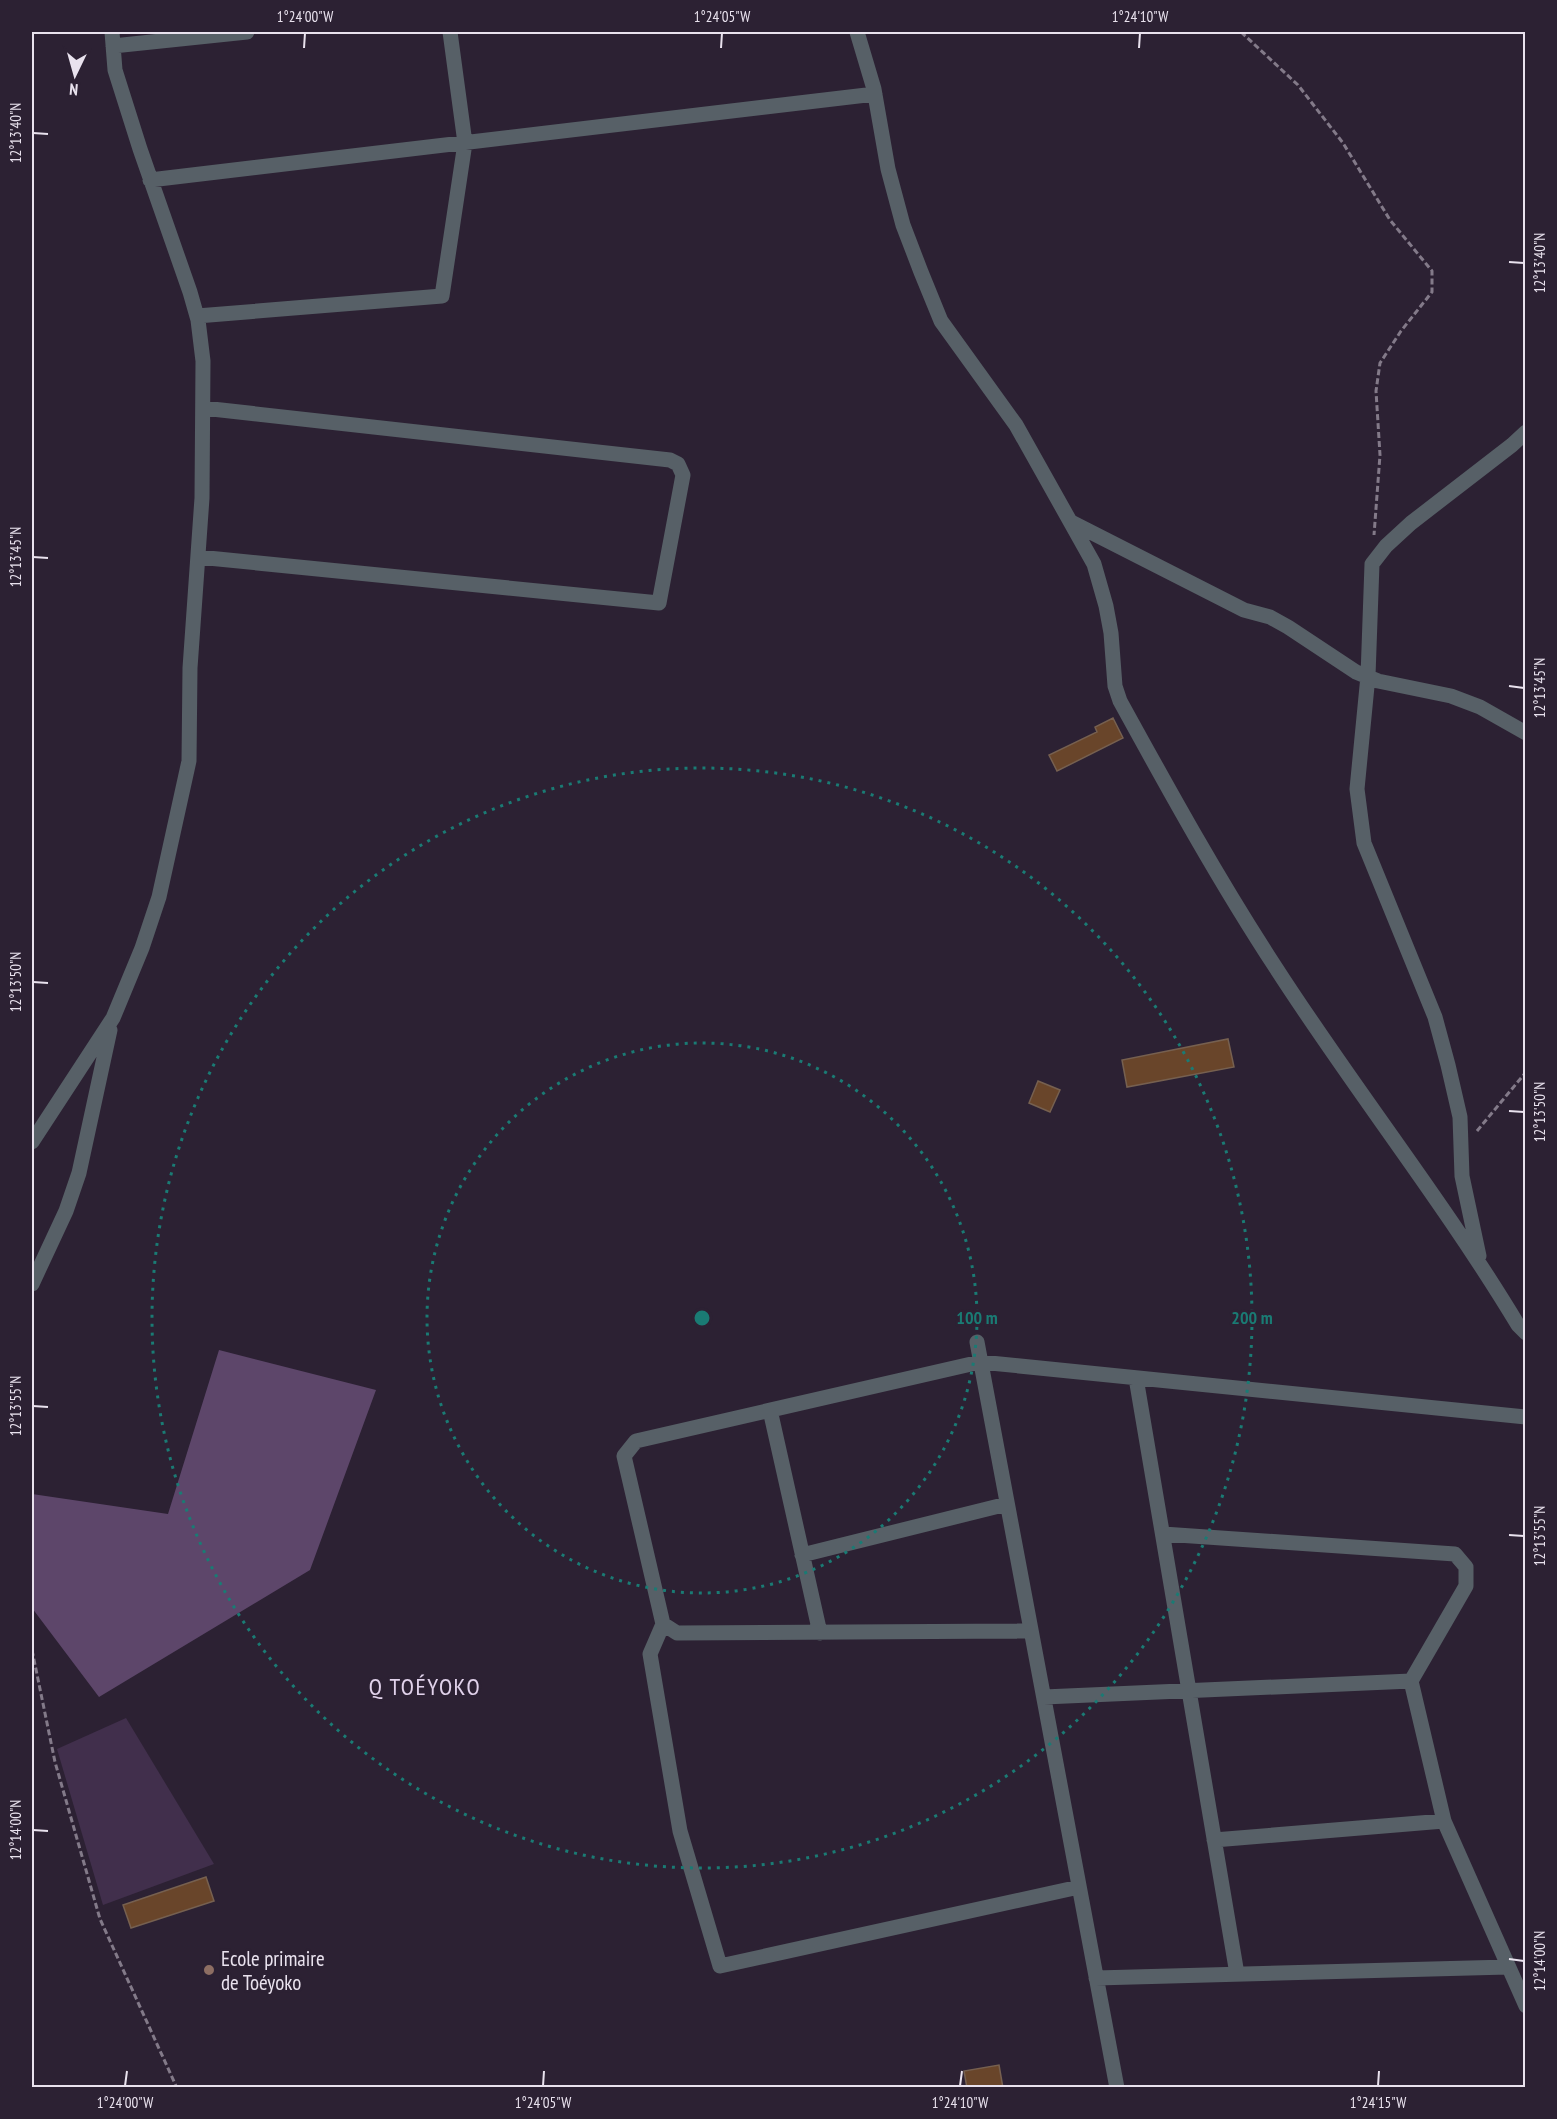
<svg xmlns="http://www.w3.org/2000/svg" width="1557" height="2119" viewBox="0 0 1557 2119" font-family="'PT Sans Narrow',sans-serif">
  <rect width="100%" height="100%" fill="#2c2133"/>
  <path fill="#412f4c" d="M126 1718 214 1864 103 1905 57 1749Z"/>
  <path fill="#5d466a" d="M219 1350 376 1390 310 1570 99 1697 32 1608V1494L168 1514Z"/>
  <path fill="#69452a" stroke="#766050" stroke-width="1.5" d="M1113 718 1123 738 1057 771 1049 755 1097 732 1095 727Z
    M1228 1039 1234 1067 1127 1087 1122 1060Z
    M1038 1081 1060 1090 1050 1112 1029 1103Z
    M206 1877 214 1901 131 1928 123 1905Z
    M999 2065 1003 2088H967L964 2071Z"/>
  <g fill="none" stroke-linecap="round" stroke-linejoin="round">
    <path stroke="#837a89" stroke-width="3" stroke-dasharray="6 3" stroke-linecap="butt" d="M1241 32 1298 85 1343 143 1390 220 1432 271V292L1401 331 1380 363 1376 391 1380 455 1374 535
      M1477 1131 1526 1072
      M32 1650 55 1762 100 1919 177 2088"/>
    <path stroke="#576067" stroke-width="15" d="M857 32 874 89 888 169 903 225 921 272 941 321 1016 425 1094 564 1106 606 1111 633 1115 686 1120 701C1170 792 1219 881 1276 968 1354 1089 1444 1202 1518 1325L1526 1333
      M113 46 247 32
      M150 180 875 94
      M197 316 442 296 465 143 450 32
      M1071 522 1244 610 1270 617 1288 627 1356 672 1378 681 1451 696 1480 707 1526 733
      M198 557 659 603 683 475 678 464 670 460 203 408
      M32 1142 113 1018 142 948 159 897 189 761 190 668 202 498 203 361 198 320 190 292 140 149 115 70 112 32
      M1479 1256 1462 1176 1460 1117 1448 1065 1435 1017 1364 843 1357 789 1368 676 1372 564 1386 546 1411 523 1512 445 1526 432
      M32 1284 66 1211 79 1173 110 1030
      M977 1342 1117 2088
      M1136 1378 1237 1974
      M770 1410 820 1633
      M1163 1534 1455 1554 1466 1567V1586L1411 1681 1444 1821 1526 2006
      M802 1555 1007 1504
      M663 1624 650 1654 680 1831 720 1966 1079 1887
      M1031 1631 677 1633 663 1624 624 1456 636 1441 980 1362 1526 1417
      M1044 1697 1411 1681
      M1214 1840 1444 1821
      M1096 1978 1508 1967"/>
  </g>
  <path fill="none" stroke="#e9e2ee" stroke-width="2" d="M304 48 305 33M721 48 722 33M1139 48 1140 33M33 133 48 134M1509 262 1524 263M33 557 48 558M1509 686 1524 688M33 982 48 983M1509 1111 1524 1112M33 1406 48 1407M1509 1535 1524 1536M33 1830 48 1831M1509 1959 1524 1961M125 2086 127 2071M543 2086 544 2071M960 2086 962 2071M1378 2086 1379 2071"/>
  <g fill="none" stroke="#1a7b74" stroke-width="3" stroke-dasharray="3 6">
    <circle cx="702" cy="1318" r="275"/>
    <circle cx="702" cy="1318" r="550"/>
  </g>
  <circle fill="#8d6e63" stroke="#2c2133" stroke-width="2" cx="209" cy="1970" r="6"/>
  <g text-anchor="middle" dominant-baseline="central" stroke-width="5" stroke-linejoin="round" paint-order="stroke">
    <g font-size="21" fill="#e9e2ee" stroke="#2c2133" text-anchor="start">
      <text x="221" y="1958">Ecole primaire<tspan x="221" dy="24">de Toéyoko</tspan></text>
    </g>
    <g font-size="24" letter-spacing="1.5" fill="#e1d2eb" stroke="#2c2133">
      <text x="425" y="1686">Q TOÉYOKO</text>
    </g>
  </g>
  <circle cx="702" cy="1318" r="9" fill="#1a7b74" stroke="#2c2133" stroke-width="3"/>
  <g font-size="18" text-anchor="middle" font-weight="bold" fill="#1a7b74" stroke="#2c2133" stroke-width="5" stroke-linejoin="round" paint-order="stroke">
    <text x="977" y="1324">100 m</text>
    <text x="1252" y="1324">200 m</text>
  </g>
  <rect width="1557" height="2119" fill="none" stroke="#2c2133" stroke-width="66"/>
  <g transform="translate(75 75) rotate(185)" stroke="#2c2133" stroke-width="4.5" paint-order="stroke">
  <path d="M0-4.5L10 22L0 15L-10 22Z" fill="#e9e2ee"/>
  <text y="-9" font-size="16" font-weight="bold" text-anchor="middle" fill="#e9e2ee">N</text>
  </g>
  <rect x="33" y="33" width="1491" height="2053" fill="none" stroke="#e9e2ee" stroke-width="2"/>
  <g font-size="15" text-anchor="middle" fill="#e9e2ee">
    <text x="305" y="22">1°24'00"W</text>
    <text x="722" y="22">1°24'05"W</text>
    <text x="1140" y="22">1°24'10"W</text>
    <text transform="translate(16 133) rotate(-90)" y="5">12°13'40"N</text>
    <text transform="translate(1540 263) rotate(-90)" y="5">12°13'40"N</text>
    <text transform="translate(16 557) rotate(-90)" y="5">12°13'45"N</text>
    <text transform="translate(1540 688) rotate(-90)" y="5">12°13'45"N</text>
    <text transform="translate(16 982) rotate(-90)" y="5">12°13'50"N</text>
    <text transform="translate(1540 1112) rotate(-90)" y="5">12°13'50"N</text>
    <text transform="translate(16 1406) rotate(-90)" y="5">12°13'55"N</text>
    <text transform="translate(1540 1536) rotate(-90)" y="5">12°13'55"N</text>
    <text transform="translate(16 1830) rotate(-90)" y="5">12°14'00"N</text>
    <text transform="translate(1540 1961) rotate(-90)" y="5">12°14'00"N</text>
    <text x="125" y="2108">1°24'00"W</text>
    <text x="543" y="2108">1°24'05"W</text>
    <text x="960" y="2108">1°24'10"W</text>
    <text x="1378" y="2108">1°24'15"W</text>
  </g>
</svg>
